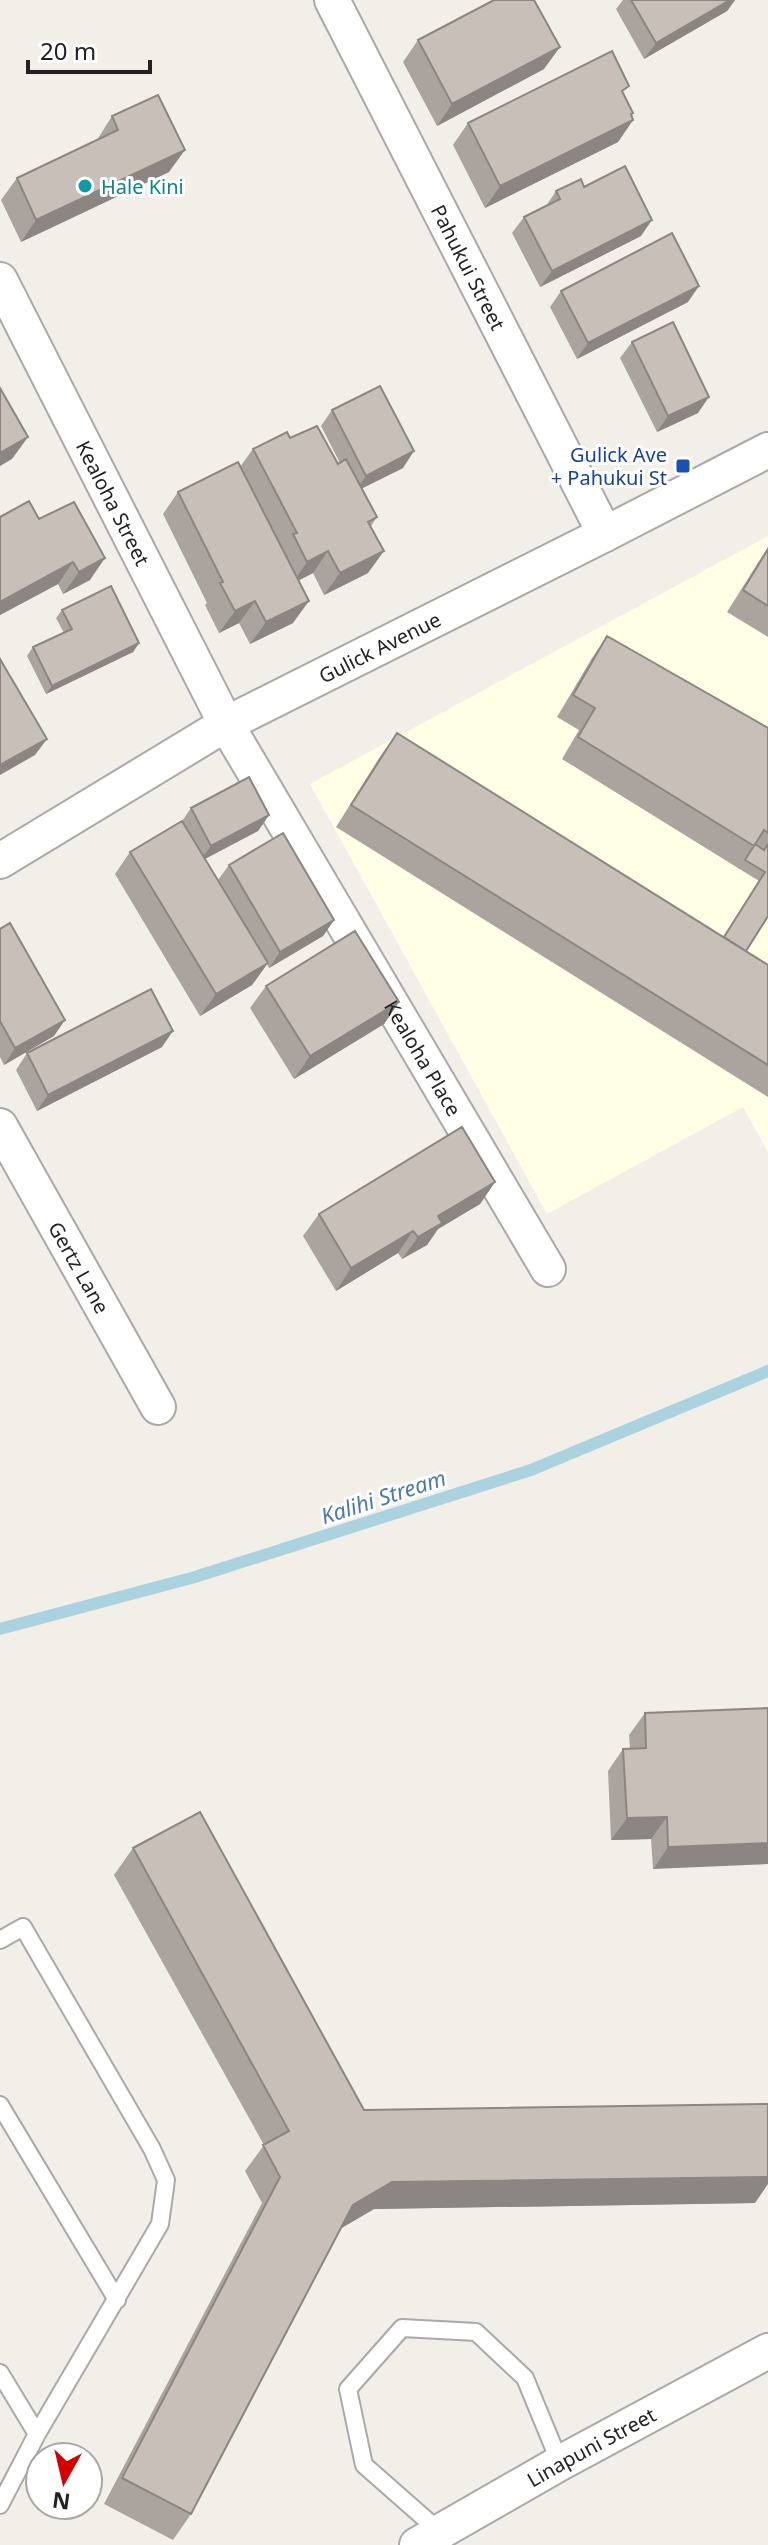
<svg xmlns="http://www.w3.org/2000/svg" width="768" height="2545" viewBox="0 0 768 2545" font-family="'Noto Sans',sans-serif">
  <rect width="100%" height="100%" fill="#f2efe9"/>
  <path fill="#ffffe5" d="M768 536V1152L743 1107 547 1214 310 784Z"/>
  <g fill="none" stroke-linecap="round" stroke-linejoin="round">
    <path stroke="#aad3df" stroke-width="12" d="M0 1629 195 1577 531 1470 768 1371"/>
    <g stroke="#a9a9a9" stroke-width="20">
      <path id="lane" d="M0 1940 23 1927 152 2149 166 2180 160 2224 37 2434 0 2505
        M0 2105 117 2300
        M0 2373 37 2434
        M439 2531 364 2465 348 2389 402 2328 476 2332 525 2378 560 2463"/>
    </g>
    <g stroke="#a9a9a9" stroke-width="38">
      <g id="street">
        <path id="s1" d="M332 0 605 534"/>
        <path id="s2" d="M0 280 226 724 548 1269"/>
        <path id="s3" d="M0 861 226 724 605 534 768 450"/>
        <path id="s4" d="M0 1126 158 1407"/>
        <path id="s5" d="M417 2545 560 2463 768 2351"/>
      </g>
    </g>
    <use href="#lane" stroke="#fff" stroke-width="16"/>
    <use href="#street" stroke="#fff" stroke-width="34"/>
  </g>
  <path fill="#aba49e" d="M623 0H735L727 11 644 59 616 9Z
    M418 40 544 69 437 126 403 62Z
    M624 94 633 120 618 142 485 208 453 145 468 123Z
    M112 116 169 172 21 242 1 200 17 178 97 140Z
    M584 187 641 236 540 287 512 233 524 217 546 206 556 191Z
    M561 291 688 302 577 359 550 307Z
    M632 342 698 413 657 432 620 358Z
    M332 410 403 468 361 488 377 517 371 526 368 573 324 595 313 573 299 580 293 623 250 644 239 623 219 633 205 605 207 603 163 514 178 492 240 467 253 449 290 438 338 464 340 463 321 426Z
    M0 517 39 519 90 580 63 594 58 584 0 615Z
    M768 547V637L727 612Z
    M62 610 139 643 133 652 46 694 27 656 33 647 64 633 56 618Z
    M607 636 768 728V916L746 951 768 965V1097L336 827 381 755 397 733 724 937 759 881 562 759 579 730 557 717 592 658Z
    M191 808 269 815 258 831 205 859 218 880 229 865 334 920 323 936 269 968 267 964 252 985 200 1016 115 874 130 852 182 821Z
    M0 929 54 1036 4 1065 0 1057Z
    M266 986 399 1002 384 1024 294 1079 250 1008Z
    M162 1047 37 1111 16 1070 27 1053Z
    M495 1182 480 1204 438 1229 427 1245 402 1259 398 1253 336 1291 303 1236 319 1214Z
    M768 1708 653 1869 651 1839 611 1840 608 1771 623 1749H630L629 1735 645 1713Z
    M133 1848 364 2110 755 2203 374 2209 341 2228 191 2514 173 2540 104 2504 262 2203 245 2171 264 2145 114 1875Z"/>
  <path fill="#8b8681" d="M730 0H735L727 11 644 59 656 43Z
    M560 47 544 69 437 126 452 104Z
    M633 113 626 124 633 120 618 142 485 208 500 186Z
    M185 150 169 172 21 242 36 220Z
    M652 220 641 236 540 287 552 271Z
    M699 286 688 302 577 359 588 343Z
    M709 397 698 413 657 432 668 416Z
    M28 437 12 459 0 466V453Z
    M414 451 403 468 355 492 366 476Z
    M328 551 313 573 292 584 307 562Z
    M384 551 368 573 324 595 340 573Z
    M105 558 90 580 63 594 79 572Z
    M73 562 58 584 0 615V602Z
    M255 601 239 623 219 633 235 611Z
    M309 601 293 623 250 644 266 622Z
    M139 643 133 652 46 694 52 686Z
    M47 739 35 755 0 775V765Z
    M269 815 258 831 199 862 211 846Z
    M334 920 323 936 269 968 280 952Z
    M268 963 252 985 200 1016 216 994Z
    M399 1002 384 1024 294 1079 310 1056Z
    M65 1020 54 1036 4 1065 15 1048Z
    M173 1031 162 1047 37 1111 48 1095Z
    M495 1182 480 1204 438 1229 427 1245 402 1259 418 1237 438 1216Z
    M413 1231 398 1253 336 1291 351 1268Z
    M667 1817 651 1839 611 1840 627 1818Z
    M768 1843V1864L653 1869 668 1847Z
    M768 2177V2184L755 2203 374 2209 335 2232 353 2205 392 2182Z"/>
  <path fill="#c7bfb8" stroke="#8b8681" stroke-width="2" d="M494 0H534L560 47 452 104 418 40Z
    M631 0H730L656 43Z
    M612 51 629 86 622 91 633 113 631 114 633 120 500 186 468 123Z
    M158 95 185 150 36 220 17 178 118 130 112 116Z
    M625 166 652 220 552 271 524 217 560 199 556 191 581 179 584 187Z
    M672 233 699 286 588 343 561 291Z
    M673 322 709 397 668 416 632 342Z
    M380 386 414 451 366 476 332 410Z
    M0 388 28 437 0 453Z
    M317 426 338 464 346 459 377 517 368 522 384 551 340 573 328 551 307 562 293 534 297 533 253 449 287 432 290 438Z
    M238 462 309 601 266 622 255 601 235 611 220 583 223 582 178 492Z
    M29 501 39 519 74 502 105 558 79 572 73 562 0 602V517Z
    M768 549V606L743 590Z
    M111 586 139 643 52 686 33 647 72 629 62 610Z
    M607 636 768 728V833L764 830 754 846 578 737 595 708 573 695Z
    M0 659 47 739 0 765Z
    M397 733 768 965V1065L351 805Z
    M249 777 269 815 211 846 191 808Z
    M182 821 268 963 216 994 130 852Z
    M283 833 334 920 280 952 229 865Z
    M755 844 764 850 768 844V916L746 951 724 937 765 872 745 860Z
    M10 923 65 1020 15 1048 0 1021V929Z
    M355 931 399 1002 310 1056 266 986Z
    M151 989 173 1031 48 1095 27 1053Z
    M462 1127 495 1182 438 1216 442 1223 418 1237 413 1231 351 1268 319 1214Z
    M768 1708V1843L668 1847 667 1817 627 1818 623 1749 646 1748 645 1713Z
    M200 1812 364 2110 768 2104V2177L392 2182 353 2205 191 2514 122 2478 280 2177 263 2145 289 2131 133 1848Z"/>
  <circle fill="#0f9aa8" stroke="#fff" stroke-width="3" cx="85" cy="186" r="8"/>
  <rect fill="#1a4fb4" stroke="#fff" stroke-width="3" x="675" y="458" width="16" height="16" rx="4"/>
  <g text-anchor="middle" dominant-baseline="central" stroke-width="6" stroke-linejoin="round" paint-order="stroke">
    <g font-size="20" fill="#0d838f" stroke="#fff" text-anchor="start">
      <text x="101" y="186">Hale Kini</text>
    </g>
    <g font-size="20" fill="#222" stroke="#fff">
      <text stroke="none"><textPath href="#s1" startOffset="300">Pahukui Street</textPath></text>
      <text stroke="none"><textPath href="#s2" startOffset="250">Kealoha Street</textPath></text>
      <text stroke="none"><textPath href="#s3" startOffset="436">Gulick Avenue</textPath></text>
      <text stroke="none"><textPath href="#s2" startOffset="886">Kealoha Place</textPath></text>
      <text stroke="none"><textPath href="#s4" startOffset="162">Gertz Lane</textPath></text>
      <text stroke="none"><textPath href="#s5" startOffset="200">Linapuni Street</textPath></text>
    </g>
    <g font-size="20" fill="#164399" stroke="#fff" text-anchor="end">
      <text x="667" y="454">Gulick Ave<tspan x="667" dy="23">+ Pahukui St</tspan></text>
    </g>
    <g font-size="22" font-style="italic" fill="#4a7aab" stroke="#fff">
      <text transform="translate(383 1496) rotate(-18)">Kalihi Stream</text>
    </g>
  </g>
  <g transform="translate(64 2481) rotate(188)"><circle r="38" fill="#ffffff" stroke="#a7a7a7" stroke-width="2"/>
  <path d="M0-6L14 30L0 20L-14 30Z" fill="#d40000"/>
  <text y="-12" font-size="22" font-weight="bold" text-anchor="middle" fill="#222222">N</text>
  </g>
  <path d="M28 60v12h122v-12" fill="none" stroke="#222222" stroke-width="4"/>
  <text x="40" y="60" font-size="24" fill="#222222" stroke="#ffffff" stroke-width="6" paint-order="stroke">20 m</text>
</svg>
